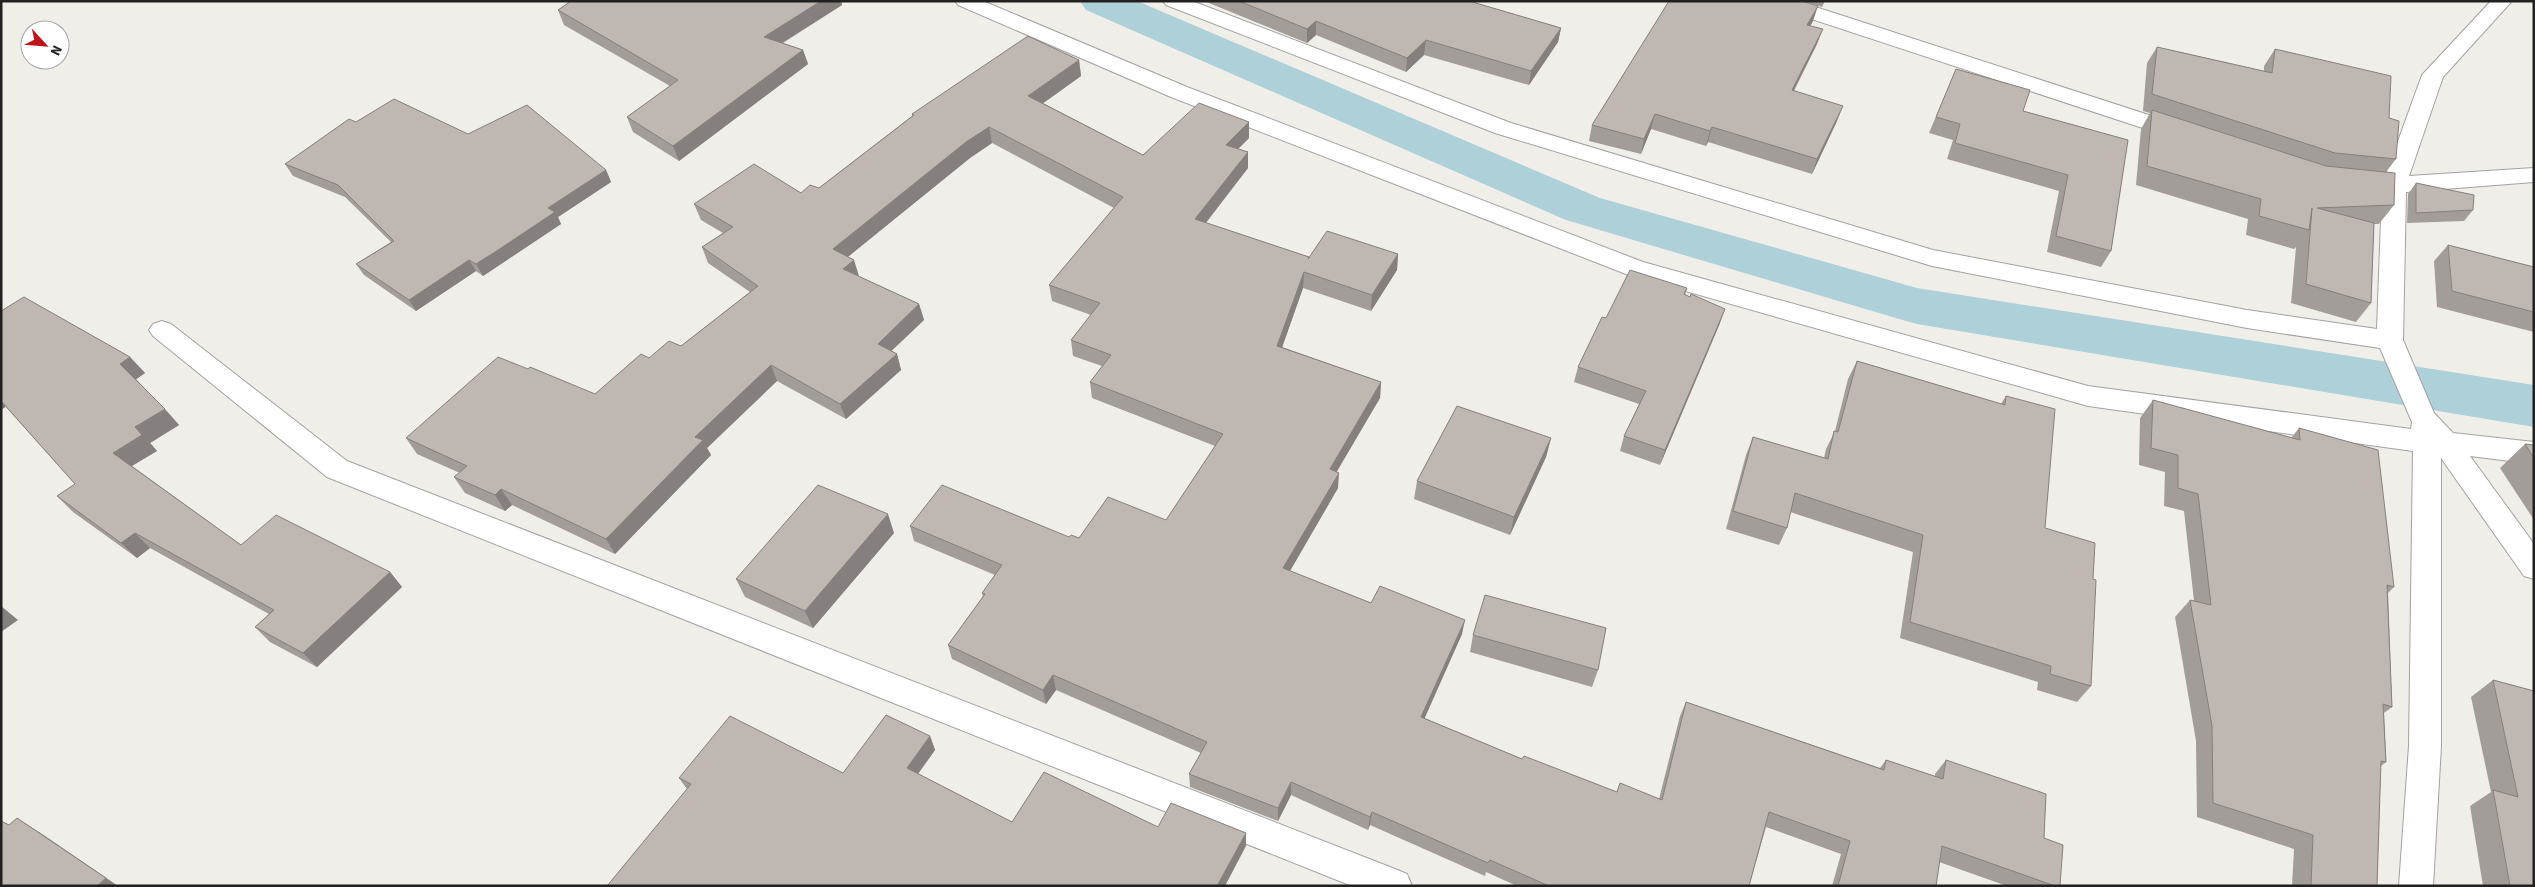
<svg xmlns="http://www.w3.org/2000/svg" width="2535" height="887" viewBox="0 0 2535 887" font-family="'Source Sans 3',sans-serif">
  <rect width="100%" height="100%" fill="#f0eee9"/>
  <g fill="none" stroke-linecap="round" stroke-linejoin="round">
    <path fill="#aed0d9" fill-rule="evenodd" d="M1080 1H1137L1600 198 1917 288 2534 385V427L1917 324 1899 319 1566 220 1086 10Z"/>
    <g stroke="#a2a2a2" stroke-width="2">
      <path id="street" d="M955 1H983L1187 87 1643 262 2088 386 2411 429 2412 422 2380 348 2247 328 1932 266 1495 133 1166 5 1163 1H1192L1511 123 1933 250 2247 310 2377 329 2382 192 2349 187 2345 182 2349 177 2357 174 2385 177 2422 75 2491 1H2512L2443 77 2409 176 2534 168V182L2406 192 2403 340 2434 413 2453 433 2534 442V464L2470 456 2534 544V579L2524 576 2441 458V746L2433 886H2399L2409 746 2413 451 2088 406 1626 274 1171 97 958 5Z
        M1766 1H1797L2189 128 2192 133 2189 138 2181 140 2173 138 1769 5Z
        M162 321 171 324 347 461 1395 869 1407 874 1412 886H1352L327 477 153 336 149 330 153 324Z"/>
    </g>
    <use href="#street" fill="#fff" fill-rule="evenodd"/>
  </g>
  <path fill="#a39d99" d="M571 1H841L842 5 783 43 803 50 808 64 679 161 633 132 627 117 670 86 564 25 558 10Z
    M1204 1H1469L1561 28 1558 42 1529 85 1424 55 1406 72 1316 35 1307 43Z
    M1804 1H1825L1822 7Z
    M1813 21 1810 26 1817 44 1794 91 1837 121 1812 174 1708 142 1706 146 1651 129 1641 154 1589 141 1592 125Z
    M2157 47 2264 71V66L2275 49 2389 118 2396 159 2386 172 2394 205 2379 224H2374L2371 303 2356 322 2291 303 2296 247 2294 249 2246 235 2248 219 2136 185 2141 129 2150 113 2143 111 2147 63Z
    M1079 60 1081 76 1043 103 1143 155 1249 138 1238 149 1248 152V168L1206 223 1309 257 1398 254 1397 270 1371 311 1303 288 1282 347 1381 382 1380 398 1336 472 1338 488 1290 571 1371 603 1462 634 1424 718 1522 759 1617 792 1620 783 1659 799 1680 716 1686 702 1880 768 1886 760 1935 776V774L1946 760 2044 838 2060 886H2007L1939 862 1936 886H1832L1841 854 1766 827 1749 886H1517L1486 872 1485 876 1370 825 1368 830 1291 795 1278 821 1190 787 1189 774 1201 753 1056 690 1046 704 952 659 948 645 983 597 982 593 995 575 914 541 910 526 1079 538 1166 520 1215 446 1092 398 1090 382 1102 366 1073 356 1071 340 1091 315 1052 301 1049 285 1114 208 992 143 970 158 847 257 858 276 919 304 924 320 891 351 897 354 901 370 846 419 777 381 707 448 711 455 615 554 512 505 505 511 465 493 454 477 460 473 417 454 406 438 528 369 595 394 649 358 681 346 750 292 708 263 702 247 723 233 701 220 694 204 801 193 819 188 912 116V114Z
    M1956 69 2023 111 2128 140 2111 251 2101 267 2047 252 2059 191 1947 159 1953 140 1929 133Z
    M356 122 468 134 606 170 611 182 558 217 561 224 483 276 476 271 416 311 364 275 356 264 391 242 345 197 293 176 285 164Z
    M2416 183 2473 210 2464 221 2407 223 2408 194Z
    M2448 245 2534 267V332L2437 307 2434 261Z
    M1687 288 1685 295 1720 323 1660 465 1620 451 1624 436 1639 404 1574 382 1578 367 1606 318Z
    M1 311 130 357 145 373 136 379 179 425 150 443 157 451 132 466 241 545 390 572 402 587 317 667 270 642 255 627 269 614 150 548 137 558 73 512 57 496 75 484 6 407Z
    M1857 361 2001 404 2006 396 2045 528 2093 579 2091 686 2077 702 2037 690 2038 682 1900 638 1913 552 1790 512 1787 528 1779 545 1726 529 1746 455 1753 437 1824 458 1826 449 1835 431 1848 379Z
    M2153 400 2291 438 2299 428 2394 587 2388 593 2392 707 2384 713 2386 762 2381 766 2377 886H2292L2294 849 2197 817 2196 741 2175 617 2190 600 2194 601 2184 511 2164 506 2165 472 2139 465 2140 418Z
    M1551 438 1546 457 1510 535 1414 499 1417 481Z
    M2525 444 2534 445V520L2500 468Z
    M894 533 813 628 745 597 736 579Z
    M1473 635 1598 670 1592 687 1470 652Z
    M2493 680 2534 691V886H2483L2470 806 2491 792 2471 697Z
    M930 736 935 750 918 774 1012 822 1158 827 1246 846 687 789 679 778 843 773Z"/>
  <path fill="#85807d" d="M821 1H841L842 5 769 51 764 37Z
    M1818 6 1813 21 1802 40 1807 25Z
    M1316 21V35L1307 43V29Z
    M1561 28 1558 42 1529 85 1531 71Z
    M1823 29 1817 44 1786 105 1792 90Z
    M1426 40 1424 55 1406 72 1407 58Z
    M803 50 808 64 679 161 673 146Z
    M1079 60 1081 76 1031 112 1028 96Z
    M1843 106 1837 121 1812 174 1817 159Z
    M1655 114 1651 129 1641 154 1644 139Z
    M1249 122V138L1226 161V145Z
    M989 127 992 143 970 158 838 265 833 249 966 142Z
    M1712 127 1708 142 1706 146 1710 131Z
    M1248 152V168L1196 235 1195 219Z
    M606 170 611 182 558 217 561 224 483 276 476 264 548 208Z
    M1398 254 1397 270 1371 311 1372 295Z
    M469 260 476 271 416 311 409 300Z
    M854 260 859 276 843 269Z
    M1304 272 1303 288 1277 362V346Z
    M919 304 924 320 882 360 878 344Z
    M1725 309 1720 323 1660 465 1665 450Z
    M897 354 901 370 846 419 840 404Z
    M130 357 145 373 135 380 120 364Z
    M771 365 777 381 707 448 711 455 615 554 606 539 695 437Z
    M1381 382 1380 398 1329 485 1330 469Z
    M1 400 7 406 1 410Z
    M165 409 179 425 150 443 157 451 128 468 113 453 135 427Z
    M1551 438 1546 457 1510 535 1514 517Z
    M1339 473 1338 488 1283 583V568Z
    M501 489 512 505 505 511 495 495Z
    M888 514 894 533 813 628 805 611Z
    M135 533 150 548 137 558 121 543Z
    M390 572 402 587 317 667 303 653Z
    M1 606 18 620 1 632Z
    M1465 620 1462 634 1419 731 1421 717Z
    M1053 675 1056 690 1046 704 1043 690Z
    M930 736 935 750 912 782 907 768Z
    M1291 782V795L1278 821V808Z
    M1372 812 1370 825 1368 830 1370 817Z
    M17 818 45 836 118 886H97Z
    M1246 833V846L1225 886H1217Z"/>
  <path fill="#beb7b2" stroke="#85807d" d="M571 1H821L764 37 803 50 673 146 627 117 678 80 558 10Z
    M1239 1H1469L1561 28 1531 71 1426 40 1407 58 1316 21 1307 29Z
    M1669 1H1802L1818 6 1807 25 1823 29 1792 90 1843 106 1817 159 1712 127 1710 131 1655 114 1644 139 1592 125Z
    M1028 36 1079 60 1028 96 1143 155 1199 103 1249 122 1226 145 1248 152 1195 219 1309 257 1308 259 1327 231 1398 254 1372 295 1304 272 1277 346 1381 382 1330 469 1339 473 1283 568 1371 603 1380 586 1465 620 1421 717 1522 759 1524 756 1617 792 1620 783 1662 800 1686 702 1884 770 1886 760 1943 779 1946 760 2046 794 2044 838 2063 845 2060 886H2055L1942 846 1936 886H1838L1850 841 1769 812 1749 886H1549L1490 860 1488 863 1372 812 1370 817 1291 782 1278 808 1189 774 1207 742 1053 675 1043 690 948 645 985 594 982 593 1002 565 910 526 942 485 1069 537 1071 535 1079 538 1108 497 1166 520 1223 434 1090 382 1111 355 1071 340 1100 303 1049 285 1123 197 989 127 966 142 833 249 854 260 843 269 919 304 878 344 897 354 840 404 771 365 695 437 703 440 606 539 501 489 495 495 454 477 467 466 406 438 498 357 528 369 530 367 595 394 641 354 649 358 669 341 681 346 758 286 702 247 733 227 694 204 754 164 801 193 810 185 819 188 914 115 912 114Z
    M2157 47 2272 73 2275 49 2391 76 2389 118 2399 121 2396 159 2335 153 2152 94Z
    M1956 69 2030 90 2023 111 2128 140 2111 251 2056 236 2068 175 1955 143 1960 124 1936 117Z
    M394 99 468 134 527 105 606 170 548 208 555 212 495 252 476 264 469 260 409 300 356 264 394 241 338 185 285 164 349 119 356 122Z
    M2152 110 2326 166 2395 173 2394 205 2317 208 2374 223 2371 303 2306 284 2312 208 2309 230 2259 216 2261 199 2147 166Z
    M2416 183 2474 195 2473 210 2416 213Z
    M2448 245 2534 267V312L2452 291Z
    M1630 270 1687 288 1684 294 1690 297 1691 294 1725 309 1665 450 1624 436 1646 391 1578 367 1602 317 1606 318Z
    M24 297 130 357 120 364 165 409 135 427 142 435 113 453 241 545 276 515 390 572 303 653 255 627 274 610 135 533 121 543 57 496 75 484 1 401V311Z
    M1857 361 2005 405 2006 396 2055 409 2045 528 2095 543 2093 579 2096 580 2091 686 2050 674 2051 666 1910 622 1923 535 1795 493 1787 528 1733 511 1753 437 1828 459 1834 431 1838 432Z
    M2153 400 2300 440 2299 428 2378 450 2394 587 2387 585 2392 707 2383 704 2386 762 2381 761 2377 886H2311L2313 835 2213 803 2212 726 2190 600 2211 605 2198 494 2178 488V455L2151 448Z
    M1457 406 1551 438 1514 517 1417 481Z
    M2525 444 2534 445V458Z
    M818 485 888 514 805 611 736 579Z
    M1485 595 1606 628 1598 670 1473 635Z
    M2493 680 2534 691V886H2510L2493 790 2518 797Z
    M886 715 930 736 907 768 1012 822 1044 772 1158 827 1171 803 1246 833 1217 886H607L691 784 679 778 730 716 843 773Z
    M17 818 106 878 97 886H1V821L9 825Z"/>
  <rect width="2535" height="887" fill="none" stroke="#212121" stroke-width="5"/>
  <g transform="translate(45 45) rotate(116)"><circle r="24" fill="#ffffff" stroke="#a6a6a6"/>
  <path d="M0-4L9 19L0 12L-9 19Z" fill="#bd151a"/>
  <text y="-8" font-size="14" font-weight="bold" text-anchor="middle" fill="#212121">N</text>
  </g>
</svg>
